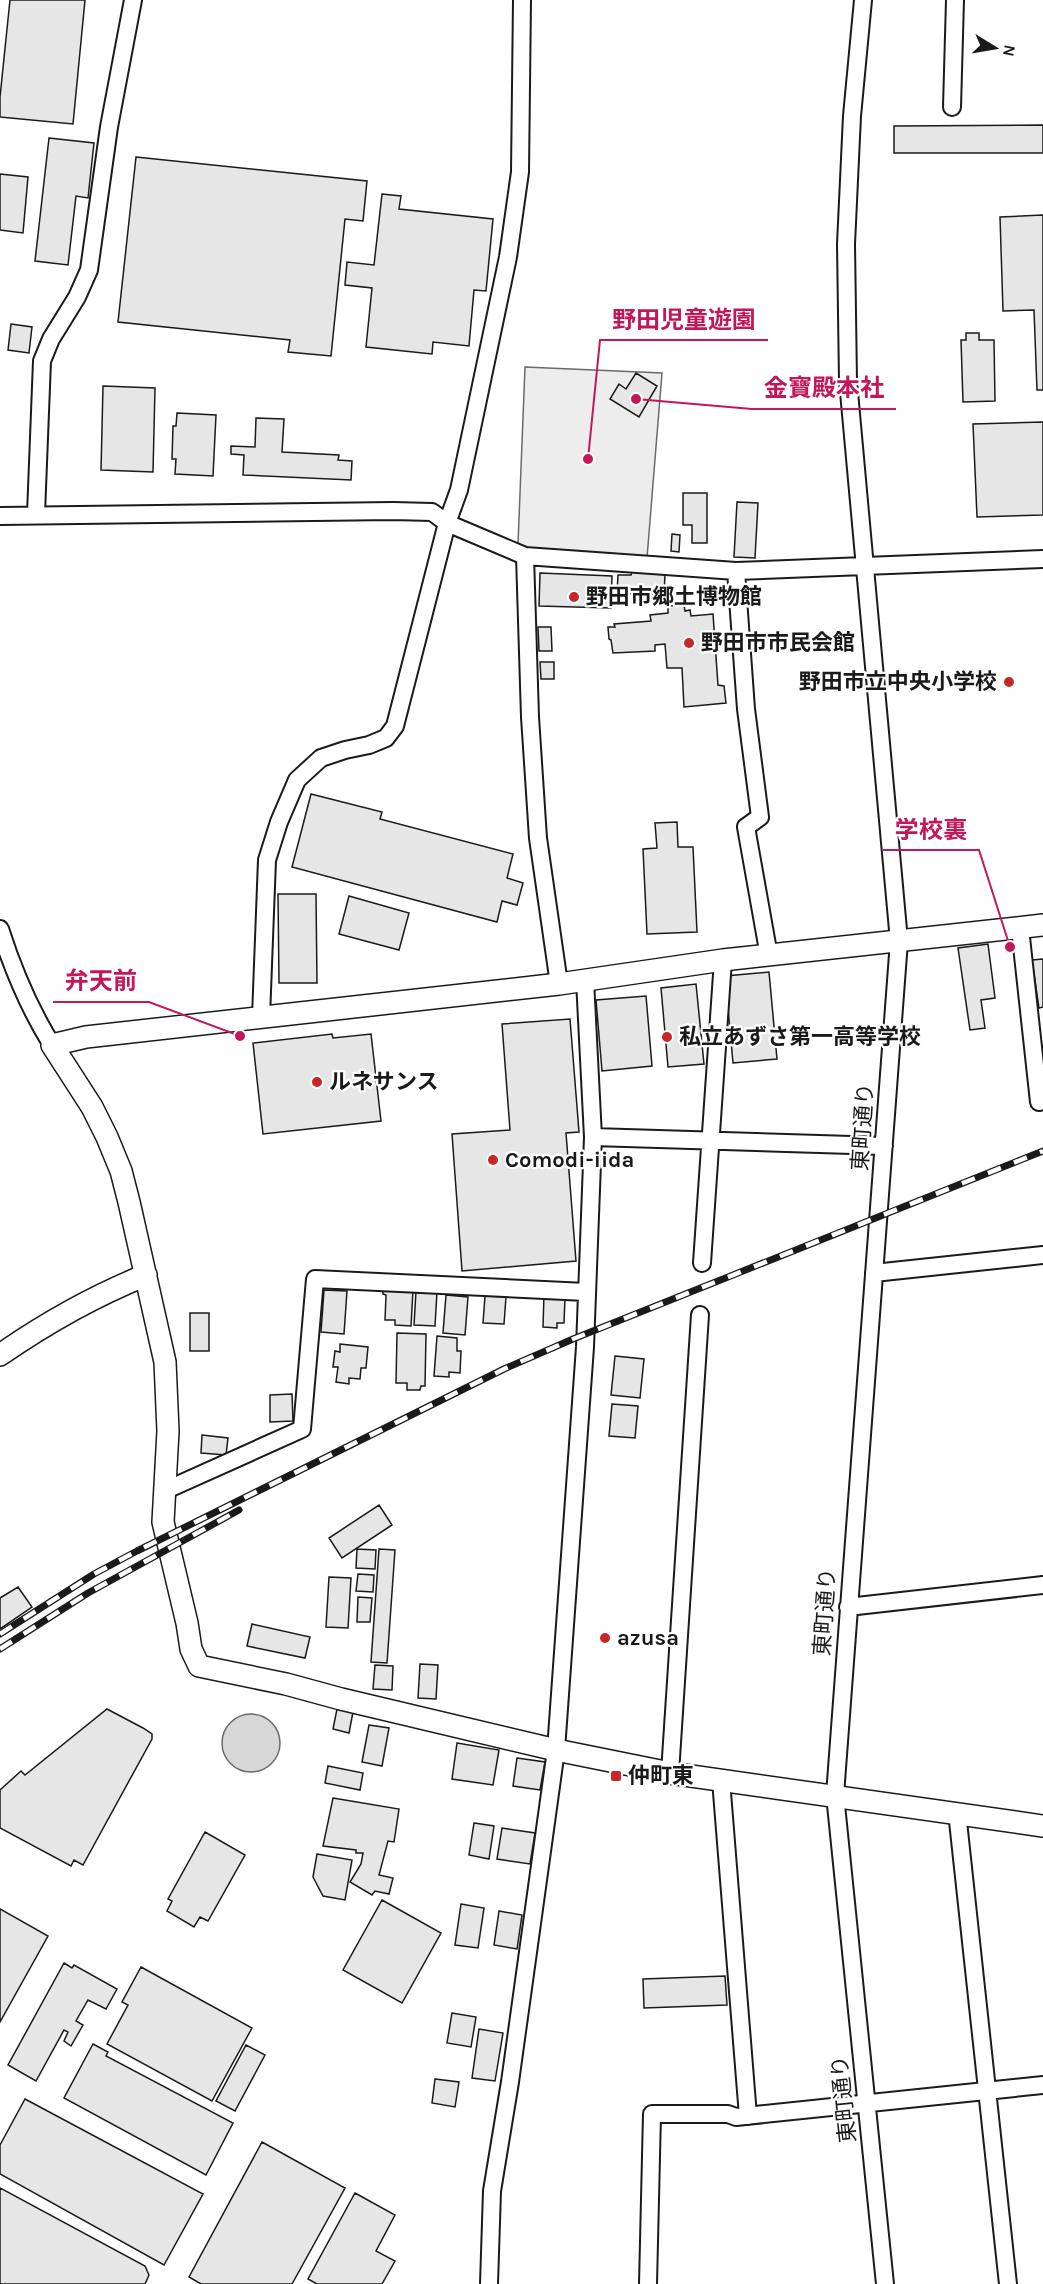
<svg xmlns="http://www.w3.org/2000/svg" width="1043" height="2284" viewBox="0 0 1043 2284" font-family="Karla,'Noto Sans JP',sans-serif">
  <rect width="100%" height="100%" fill="#fff"/>
  <path fill="#ededed" stroke="#6a6a6a" stroke-width="1.5" d="M525 367 662 373 647 558 529 549 518 544Z"/>
  <path fill="#d7d7d7" stroke="#6a6a6a" stroke-width="1.5" d="M222 1743a29 29 0 1 1 58 0a29 29 0 1 1-58 0Z"/>
  <path fill="#e6e6e6" stroke="#1a1a1a" stroke-width="1.5" d="M10 0H85L73 124 0 117V97Z
    M1043 125V153H894V126Z
    M49 138 94 143 88 198 76 196 68 265 35 261Z
    M136 157 367 181 363 221 345 219 331 356 288 352 290 340 118 322Z
    M0 174 28 177 23 233 0 230Z
    M382 194 401 196 399 209 493 219 486 291 474 290 469 346 433 342 432 354 366 347 372 288 345 285 347 262 374 265Z
    M1043 215V390H1037L1034 310 1003 311 1000 217Z
    M11 324 32 327 29 353 8 350Z
    M966 333H979V340H994L995 401 963 402 961 340H966Z
    M636 373 657 386 639 417 610 399 619 384 626 389Z
    M103 386 155 388 153 472 101 470Z
    M177 413 216 415 213 476 175 474 176 459H172L173 426H176Z
    M256 418 284 419 282 452 339 455 338 460 352 461 351 480 243 475 244 455 231 454V446L255 447Z
    M1043 422V515L977 517 973 424Z
    M683 493H707V543H692V525H683Z
    M737 502 758 503 755 558 734 557Z
    M672 534 680 535 679 552 671 551Z
    M632 572 665 574 664 595 617 593 618 575H631Z
    M540 573 612 576 611 608 539 606Z
    M684 605 685 611 690 610 691 616 713 614 718 685 724 686 726 703 684 707 682 668H667L665 644 655 645V651L613 653 611 640 609 639 608 627H615L614 624 651 621 650 615 668 613V606Z
    M538 627H551L552 651H539Z
    M540 662H554V679H541Z
    M311 794 382 812 380 819 513 854 507 878 523 883 517 905 502 901 497 922 292 867Z
    M677 822 678 847H693L697 932 647 934 643 849 657 848 655 823Z
    M278 894H316L317 983H279Z
    M349 896 409 913 399 950 339 934Z
    M988 944 995 998 981 1000 985 1028 970 1030 958 948Z
    M1043 959V1007L1039 1008 1032 960Z
    M769 972 777 1059 733 1063 725 976Z
    M696 984 704 1064 668 1067 661 988Z
    M646 996 652 1066 602 1071 596 1000Z
    M570 1019 579 1132 566 1133 576 1261 462 1271 452 1134 510 1130 502 1024Z
    M332 1034 333 1038 371 1034 381 1121 263 1134 253 1043Z
    M383 1288 413 1290 411 1326 395 1325V1320H385L386 1295 383 1294Z
    M324 1290 347 1291 344 1334 321 1332Z
    M416 1291 437 1292 435 1326 414 1325Z
    M544 1294 565 1298 564 1323H557V1328L543 1327Z
    M446 1295 468 1297 465 1335 443 1333Z
    M485 1296 506 1297 504 1324 483 1323Z
    M190 1313H209V1351H190Z
    M397 1333 426 1334 425 1386H421L420 1390H407V1383H396Z
    M437 1336 457 1338V1351H461L460 1373 449 1372V1377L434 1376Z
    M340 1344 368 1347 366 1368H361L360 1379 349 1378V1384L336 1382 338 1367H333L335 1351 340 1352Z
    M615 1356 644 1359 640 1398 611 1395Z
    M292 1394 293 1421 270 1422V1395Z
    M612 1404 638 1406 635 1438 609 1436Z
    M202 1435 228 1438 226 1455 201 1453Z
    M379 1505 392 1525 342 1558 329 1538Z
    M357 1549 376 1550 375 1569 356 1568Z
    M379 1549 395 1550 387 1663 371 1662Z
    M358 1574 374 1575 373 1592 356 1591Z
    M329 1577 351 1578 348 1628 326 1627Z
    M18 1587 32 1607 0 1629V1598Z
    M358 1597 372 1598 370 1622H357Z
    M252 1624 310 1637 305 1658 247 1646Z
    M420 1664 438 1665 436 1699 418 1698Z
    M375 1665 393 1666 392 1690 373 1689Z
    M107 1709 143 1728 152 1734V1739L83 1865 74 1860 71 1866 0 1828V1790L21 1771 25 1775Z
    M337 1709 353 1712 349 1733 333 1729Z
    M369 1725 389 1728 382 1766 362 1762Z
    M457 1743 499 1750 493 1785 452 1779Z
    M517 1758 545 1762 540 1790 513 1786Z
    M328 1766 363 1773 360 1790 325 1783Z
    M333 1798 399 1809 394 1842 388 1841 379 1875 393 1878 389 1894 375 1891 372 1895 350 1882 361 1864 363 1853H356V1850L323 1846Z
    M474 1823 494 1826 489 1859 469 1855Z
    M502 1828 535 1833 530 1864 497 1859Z
    M205 1832 245 1855 208 1921 200 1917 194 1927 167 1911 172 1901 168 1899Z
    M317 1854 352 1860 345 1900 323 1896 313 1877Z
    M382 1900 441 1933 402 2003 343 1970Z
    M461 1904 484 1908 478 1948 455 1945Z
    M0 1909 48 1936 0 2022Z
    M499 1911 522 1915 517 1949 494 1945Z
    M64 1963 72 1968 74 1965 117 1989 106 2009 88 2000 76 2021 83 2025 71 2046 64 2041 68 2032 64 2030 36 2081 8 2065Z
    M141 1967 252 2028 212 2101 107 2044 128 2005 122 2002Z
    M725 1976 727 2005 644 2008 643 1979Z
    M452 2013 476 2017 471 2047 447 2043Z
    M479 2029 503 2033 495 2081 472 2078Z
    M93 2044 108 2052 106 2056 233 2123 206 2175 64 2098Z
    M246 2045 265 2055 235 2111 216 2101Z
    M435 2079 459 2082 455 2107 432 2103Z
    M25 2099 203 2194 164 2265 0 2174V2145Z
    M262 2142 345 2188 292 2284H201L189 2277Z
    M0 2188 145 2266 149 2275 145 2284H0Z
    M355 2193 395 2215 376 2251 395 2261 382 2284H317L308 2279Z"/>
  <g fill="none" stroke-linecap="round" stroke-linejoin="round">
    <g stroke="#1a1a1a" stroke-width="20">
      <path id="minor" d="M863 0 852 116 846 244 848 381 899 941 835 1795 885 2284
        M952 107 955 0
        M36 514 42 361 51 339 77 297 89 270 109 127 133 0
        M0 516 393 511 432 512 447 523 525 556 736 571 1043 559
        M525 556 530 717 538 838 559 984
        M736 571 746 709 760 817 746 827 769 956
        M1020 928 1039 1102
        M0 929C13 970 29 1008 52 1045
        M261 1017 267 860 279 822 297 780 321 758 345 750 369 745 386 738 395 726 447 523 459 490 508 257 520 172 522 0
        M593 1137 884 1146
        M702 1263 723 960
        M874 1273 1043 1255
        M164 1491 302 1429 315 1279 586 1292
        M848 1607 1043 1585
        M670 1773 700 1315
        M721 1780 748 2116
        M957 1812 1008 2284
        M489 2284 492 2191 510 2082 556 1750 585 1347 593 1137 585 980
        M648 2284 652 2114H728L736 2117 1043 2085"/>
    </g>
    <g stroke="#1a1a1a" stroke-width="24">
      <path id="tertiary" d="M1043 925 723 960 559 984 86 1037 52 1045 92 1107 107 1137 121 1171 129 1202 165 1362 168 1431 163 1522 187 1623 191 1649 199 1666 286 1684 341 1699 556 1750 670 1773 1043 1826
        M0 1355C46 1323 94 1296 146 1275"/>
    </g>
    <use href="#minor" stroke="#fff" stroke-width="16"/>
    <use href="#tertiary" stroke="#fff" stroke-width="21"/>
    <g stroke="#1a1a1a" stroke-width="7">
      <path id="rail" d="M0 1634 94 1574 137 1551 504 1369 573 1339 1043 1151
        M0 1649 88 1593 239 1510"/>
    </g>
    <use href="#rail" stroke="#fff" stroke-width="4.5" stroke-dasharray="14" stroke-linecap="butt"/>
  </g>
  <g fill="#c62828" stroke="#fff" stroke-width="2">
    <circle cx="574" cy="597" r="6"/>
    <circle cx="689" cy="643" r="6"/>
    <circle cx="1009" cy="682" r="6"/>
    <circle cx="667" cy="1037" r="6"/>
    <circle cx="317" cy="1082" r="6"/>
    <circle cx="493" cy="1160" r="6"/>
    <circle cx="605" cy="1638" r="6"/>
    <rect x="610" y="1770" width="12" height="12" rx="3"/>
  </g>
  <g text-anchor="middle" dominant-baseline="central" stroke-width="4.5" stroke-linejoin="round" paint-order="stroke">
    <g font-size="22" font-weight="bold" fill="#1a1a1a" stroke="#fff" text-anchor="start">
      <text x="586" y="597">野田市郷土博物館</text>
      <text x="701" y="643">野田市市民会館</text>
      <text x="997" y="682" text-anchor="end">野田市立中央小学校</text>
      <text x="679" y="1037">私立あずさ第一高等学校</text>
      <text x="329" y="1082">ルネサンス</text>
      <text x="505" y="1160">Comodi-iida</text>
      <text x="617" y="1638">azusa</text>
      <text x="628" y="1776">仲町東</text>
    </g>
    <g font-size="22" fill="#1a1a1a" stroke="#fff">
      <text transform="translate(863 1127) rotate(-86)">東町通り</text>
      <text transform="translate(825 1612) rotate(-86)">東町通り</text>
      <text transform="translate(844 2099) rotate(-96)">東町通り</text>
    </g>
  </g>
  <path fill="none" stroke="#c2185b" stroke-width="2" d="M588 459L600 340H768M636 399L752 409H896M1010 947L979 850H883M240 1036L149 1002H53"/>
  <g fill="#c2185b" stroke="#fff" stroke-width="2">
    <circle cx="588" cy="459" r="6"/>
    <circle cx="636" cy="399" r="6"/>
    <circle cx="1010" cy="947" r="6"/>
    <circle cx="240" cy="1036" r="6"/>
  </g>
  <g font-size="24" text-anchor="middle" font-weight="bold" fill="#c2185b" stroke="#fff" stroke-width="4.5" stroke-linejoin="round" paint-order="stroke">
    <text x="684" y="328">野田児童遊園</text>
    <text x="824" y="396">金寶殿本社</text>
    <text x="931" y="838">学校裏</text>
    <text x="101" y="989">弁天前</text>
  </g>
  <g transform="translate(995 48) rotate(101)" stroke="#ffffff" stroke-width="4.5" paint-order="stroke">
  <path d="M0-4.5L10 22L0 15L-10 22Z" fill="#1a1a1a"/>
  <text y="-9" font-size="16" font-weight="bold" text-anchor="middle" fill="#1a1a1a">N</text>
  </g>
</svg>
